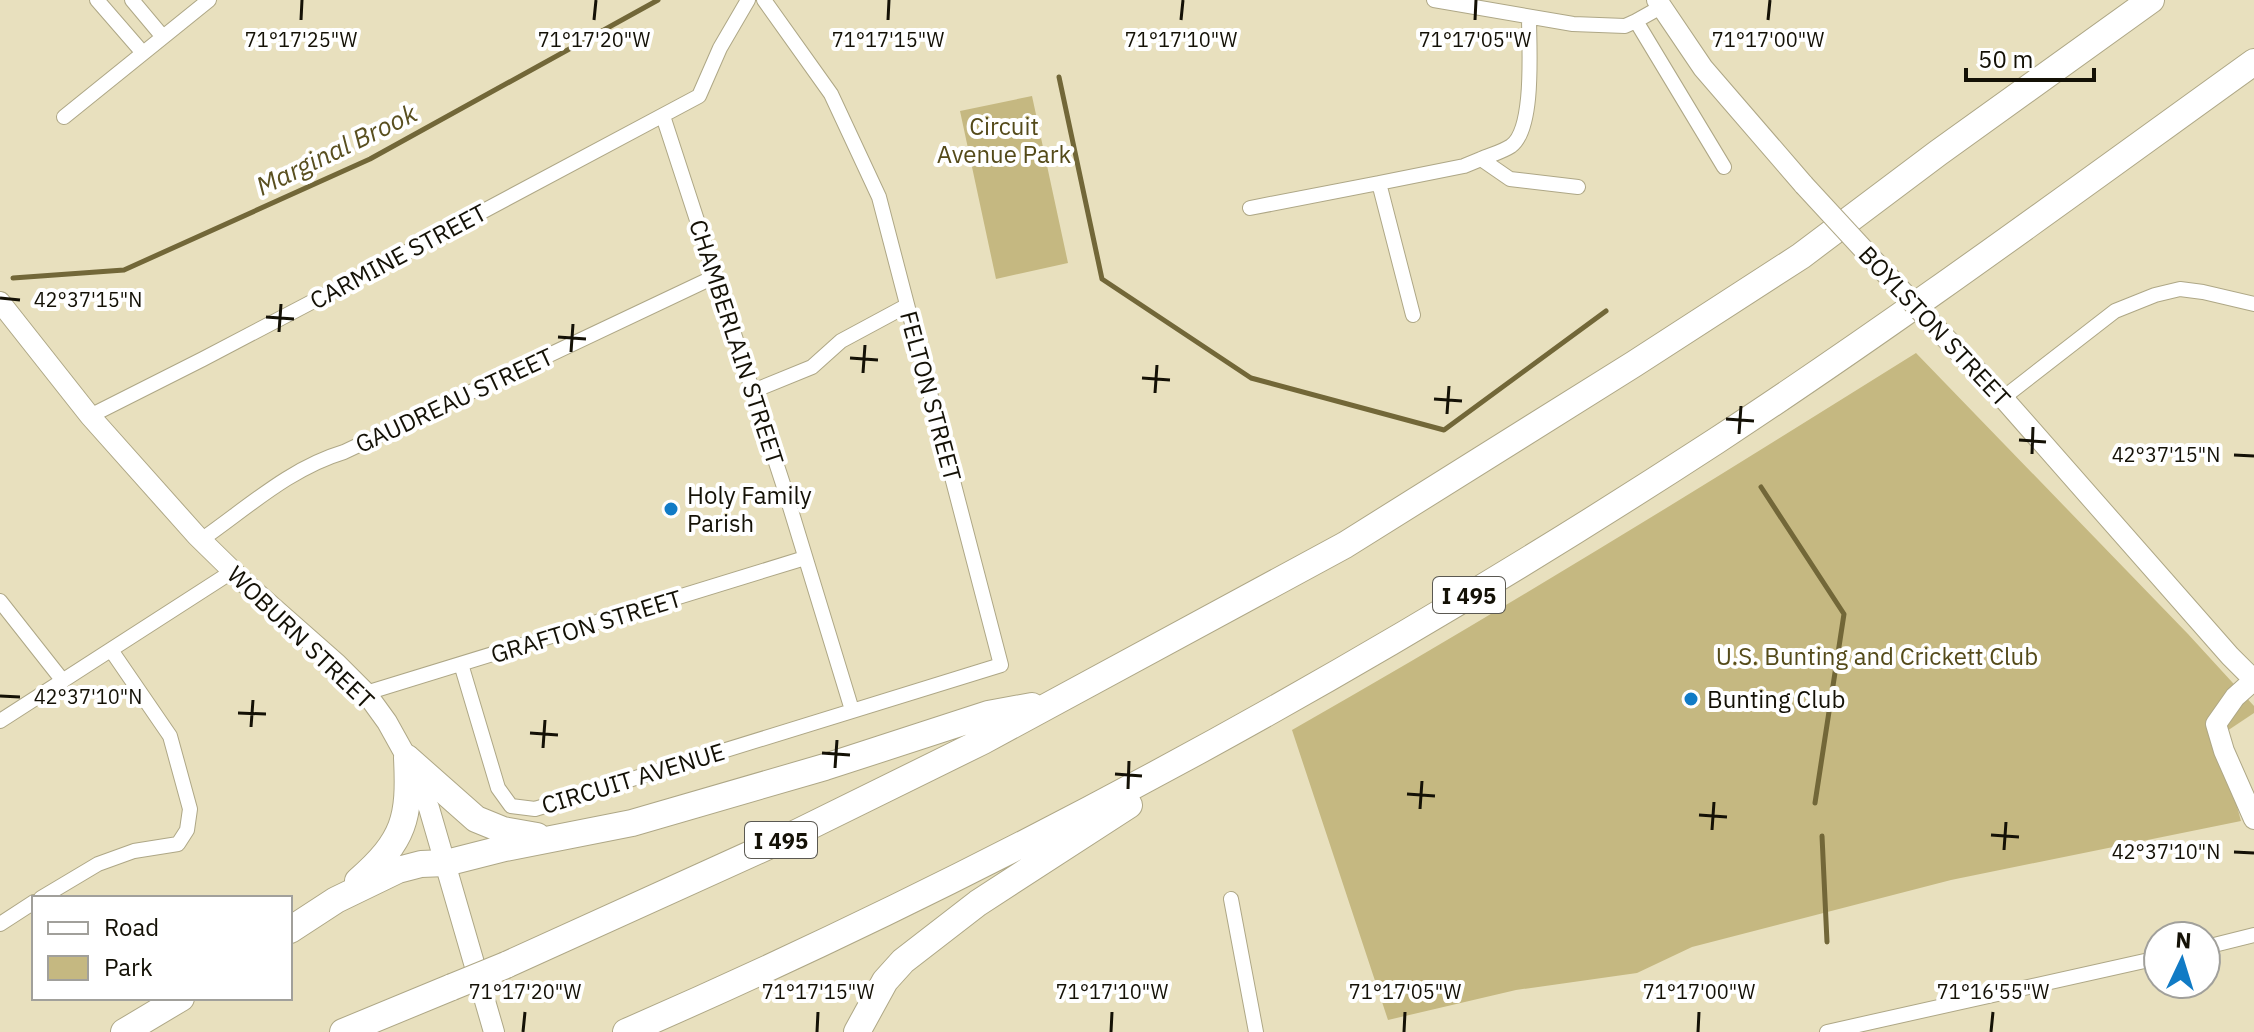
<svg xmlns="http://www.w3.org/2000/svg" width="2254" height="1032" viewBox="0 0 2254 1032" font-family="'IBM Plex Sans',sans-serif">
  <rect width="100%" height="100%" fill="#e8e0be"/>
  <path fill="#c5b881" d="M1032 96 1068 263 996 279 960 111Z
    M1916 353 2188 634 2254 706V713L2218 737 2241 821 1951 880 1692 947 1637 973 1516 990 1388 1020 1292 730C1503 610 1710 482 1916 353Z"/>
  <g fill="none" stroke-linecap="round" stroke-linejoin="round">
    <path stroke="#726738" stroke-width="5" d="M1059 77 1102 279 1251 378 1444 430 1606 311
      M13 278 124 270 370 159 658 0
      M1761 487 1844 614 1815 803
      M1822 836 1827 942"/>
    <g stroke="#aea786" stroke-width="16">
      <path id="street" d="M97 0 143 53
        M132 0 163 37
        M1434 0 1573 24 1625 26 1636 21
        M1661 7 1636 21 1724 167
        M663 116 783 484 852 710
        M64 117 209 0
        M1481 159C1490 155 1502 152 1511 146 1535 129 1529 46 1529 17
        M1379 183 1464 166 1481 159 1510 179 1578 187
        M1250 208 1379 183 1413 315
        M753 391 812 367 841 341 906 306
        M2003 398 2115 311 2155 295 2180 289 2203 292 2254 304
        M90 416 203 359 386 263 699 96 720 48 748 0
        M201 540C247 508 290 468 344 452L716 276
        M0 601 63 681
        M461 664 498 788 511 806 535 809 1001 665 879 197 831 94 764 0
        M366 693 805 558
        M0 721 233 571
        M41 898 98 864 134 851 178 844 187 830 190 809 170 736 111 650
        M1231 899 1256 1032
        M0 924 34 902
        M2206 947 2254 935
        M1827 1032 2158 958"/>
    </g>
    <g stroke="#aea786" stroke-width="22">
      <path id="secondary" d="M1657 0 1703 68 1804 185
        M0 302 90 416 197 536 245 583 337 664 366 693 387 722 407 758 429 808 494 1032
        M1937 329 2003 398 2230 656 2254 680 2235 697 2216 724 2224 751 2254 819"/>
    </g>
    <g stroke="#aea786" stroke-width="28">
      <path id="highway" d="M407 758 476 819 503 830 537 836
        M358 881C405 840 410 818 407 758
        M290 930 336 900 398 870 421 864 446 863 505 848 632 823 825 767 988 714 1032 706
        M506 965 786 838 983 741 1345 545 1634 364 1801 256 1938 153 2151 0
        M124 1032 181 998
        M343 1032 452 987
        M626 1032C1005 867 1369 667 1716 441 1899 321 2076 190 2254 62
        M857 1032 885 981 903 961 978 903 1129 805"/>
    </g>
    <use href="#street" stroke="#fff" stroke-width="14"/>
    <use href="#secondary" stroke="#fff" stroke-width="20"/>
    <use href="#highway" stroke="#fff" stroke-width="26"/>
    <g stroke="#aea786" stroke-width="22" stroke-linecap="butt">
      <path id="secondary-bridge" d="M1804 185 1937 329"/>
    </g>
    <g stroke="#aea786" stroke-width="28" stroke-linecap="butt">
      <path id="highway-bridge" d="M452 987 506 965"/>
    </g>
    <use href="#secondary-bridge" stroke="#fff" stroke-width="20"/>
    <use href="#highway-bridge" stroke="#fff" stroke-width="26"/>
  </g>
  <path fill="none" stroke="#141106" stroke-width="3" d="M301 20 302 0M594 20 596 0M888 20 889 0M1181 20 1183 0M1475 20 1476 0M1768 20 1770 0M0 298 20 300M266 317 294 319M279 332 281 304M558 337 586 339M571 352 573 324M850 358 878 360M863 373 865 345M1142 378 1170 380M1155 393 1157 365M1434 399 1462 401M1447 414 1449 386M1726 419 1754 421M1739 434 1741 406M2019 440 2046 442M2032 454 2033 427M2234 455 2254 456M0 696 20 697M238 713 266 714M251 727 253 700M530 733 558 735M543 748 545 720M822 753 850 755M835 768 837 740M1115 774 1142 776M1128 789 1129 761M1407 794 1435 796M1420 809 1422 781M1699 815 1727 817M1712 830 1714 802M1991 835 2019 837M2004 850 2006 822M2234 852 2254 853M523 1032 525 1012M817 1032 818 1012M1111 1032 1112 1012M1404 1032 1405 1012M1698 1032 1699 1012M1991 1032 1993 1012"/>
  <g fill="#117bc5" stroke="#fff" stroke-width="3">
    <circle cx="671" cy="509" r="8"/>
    <circle cx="1691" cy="699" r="8"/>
  </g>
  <g text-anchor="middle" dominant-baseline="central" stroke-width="8" stroke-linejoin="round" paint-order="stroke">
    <g fill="#fff" stroke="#5a5851" stroke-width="2">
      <rect x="1433" y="577" width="72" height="36" rx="6"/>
      <rect x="745" y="822" width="72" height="36" rx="6"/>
    </g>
    <g font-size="22" font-weight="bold" fill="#141106">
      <text x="1469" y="595">I 495</text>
      <text x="781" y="840">I 495</text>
    </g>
    <g font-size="24" fill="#544a19" stroke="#fff">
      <text x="1004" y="126">Circuit<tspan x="1004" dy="28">Avenue Park</tspan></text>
      <text x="1877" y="656">U.S. Bunting and Crickett Club</text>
    </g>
    <g font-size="24" fill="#141106" stroke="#fff">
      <text transform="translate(398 256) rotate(-28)">CARMINE STREET</text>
      <text transform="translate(1935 326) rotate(47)">BOYLSTON STREET</text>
      <text transform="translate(737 342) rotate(72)">CHAMBERLAIN STREET</text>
      <text transform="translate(931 396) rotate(75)">FELTON STREET</text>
      <text transform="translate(454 400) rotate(-25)">GAUDREAU STREET</text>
      <text transform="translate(586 626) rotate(-17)">GRAFTON STREET</text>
      <text transform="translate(301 637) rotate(44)">WOBURN STREET</text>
      <text transform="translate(633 778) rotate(-17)">CIRCUIT AVENUE</text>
    </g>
    <g font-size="24" fill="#141106" stroke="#fff" text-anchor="start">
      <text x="687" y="495">Holy Family<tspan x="687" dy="28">Parish</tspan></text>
      <text x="1707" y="699">Bunting Club</text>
    </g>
    <g font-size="26" font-style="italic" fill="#594f1f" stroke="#fff">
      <text transform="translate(336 149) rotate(-26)">Marginal Brook</text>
    </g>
  </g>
  <g font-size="20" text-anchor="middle" fill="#141106" stroke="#fff" stroke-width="8" stroke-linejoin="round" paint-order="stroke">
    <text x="301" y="47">71°17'25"W</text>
    <text x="594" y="47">71°17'20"W</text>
    <text x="888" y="47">71°17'15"W</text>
    <text x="1181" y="47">71°17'10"W</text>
    <text x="1475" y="47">71°17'05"W</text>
    <text x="1768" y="47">71°17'00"W</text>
    <text x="88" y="307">42°37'15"N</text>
    <text x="2166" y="462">42°37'15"N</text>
    <text x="88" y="704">42°37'10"N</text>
    <text x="2166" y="859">42°37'10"N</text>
    <text x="525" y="999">71°17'20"W</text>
    <text x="818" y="999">71°17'15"W</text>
    <text x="1112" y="999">71°17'10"W</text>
    <text x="1405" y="999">71°17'05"W</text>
    <text x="1699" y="999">71°17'00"W</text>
    <text x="1993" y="999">71°16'55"W</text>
  </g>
  <rect x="32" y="896" width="260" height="104" fill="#ffffff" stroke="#a1a09b" stroke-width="2"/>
  <rect x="48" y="922" width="40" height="12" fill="#ffffff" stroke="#a1a09b" stroke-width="2"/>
  <text x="104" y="936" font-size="24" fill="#141106">Road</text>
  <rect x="48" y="956" width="40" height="24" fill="#c5b881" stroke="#a1a09b" stroke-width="2"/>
  <text x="104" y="976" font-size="24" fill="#141106">Park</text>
  <g transform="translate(2182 960) rotate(4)"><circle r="38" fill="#ffffff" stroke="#a1a09b" stroke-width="2"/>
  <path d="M0-6L14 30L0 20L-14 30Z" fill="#117bc5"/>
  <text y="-12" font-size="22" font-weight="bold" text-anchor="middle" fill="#141106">N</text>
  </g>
  <path d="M1966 68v12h128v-12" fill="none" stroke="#141106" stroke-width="4"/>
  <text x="1978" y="68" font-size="24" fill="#141106" stroke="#ffffff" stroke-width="6" paint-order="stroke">50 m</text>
</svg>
